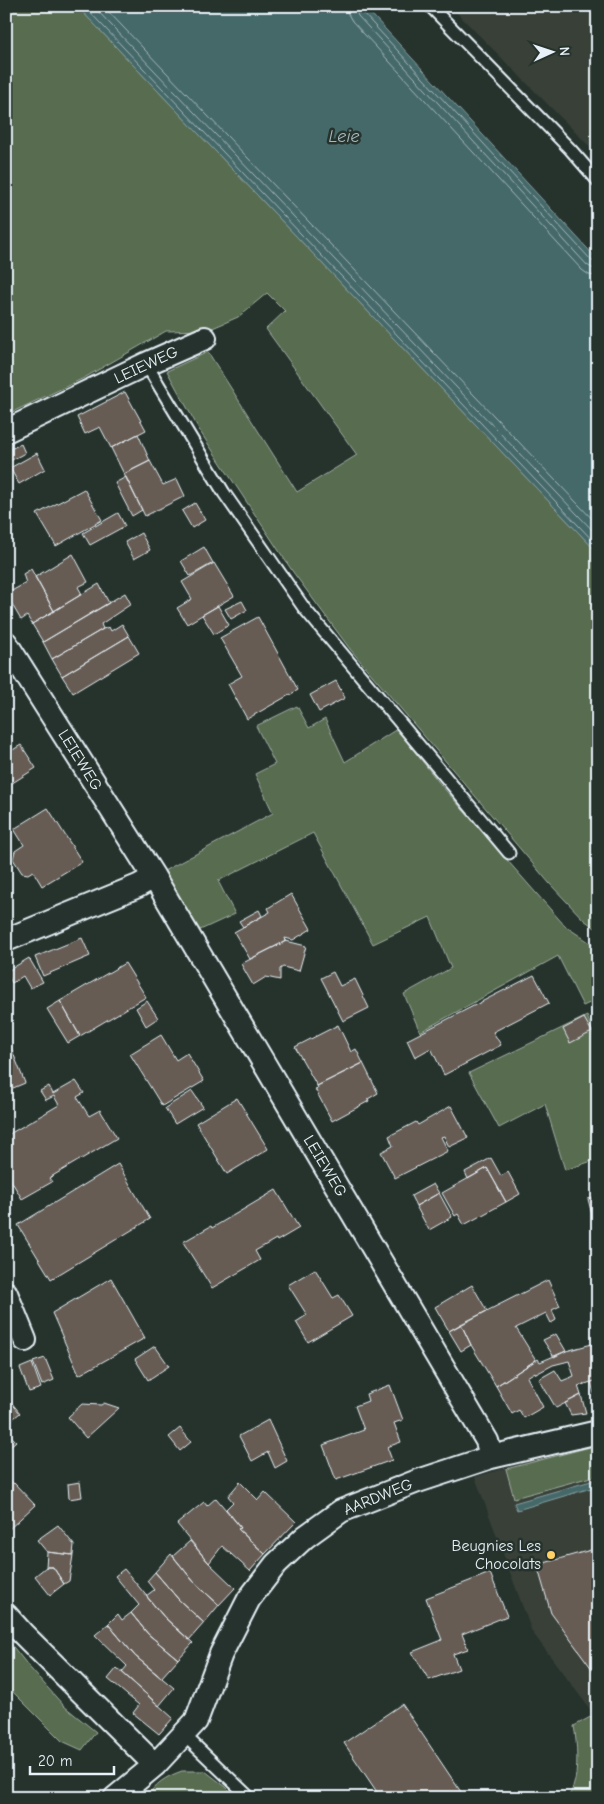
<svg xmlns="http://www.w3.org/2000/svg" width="604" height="1804" viewBox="0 0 604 1804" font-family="'Comic Neue',sans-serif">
  <rect width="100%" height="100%" fill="#26332d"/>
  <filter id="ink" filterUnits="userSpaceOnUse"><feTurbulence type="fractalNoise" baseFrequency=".02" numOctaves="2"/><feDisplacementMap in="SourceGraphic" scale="10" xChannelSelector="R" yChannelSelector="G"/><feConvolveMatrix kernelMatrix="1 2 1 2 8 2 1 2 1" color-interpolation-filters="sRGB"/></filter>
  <g filter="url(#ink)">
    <path fill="#393f38" d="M450 6H598V155Z
      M598 1441V1720L532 1632 475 1477Z"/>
    <path fill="#586c50" stroke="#a0aea4" d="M6 6H77L598 553V930L584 920 550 884 350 649 293 572 201 433 167 371 208 352 297 492 357 455 266 329 285 311 267 293 238 317 208 330 166 331 84 378 6 415Z
      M297 706 309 728 325 719 345 762 397 729 441 785 565 926 598 948V999L583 1006 558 956 420 1032 404 994 451 968 430 917 373 944 313 833 218 881 235 914 198 931 162 872 273 813 255 774 275 764 256 726Z
      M587 1016 598 1047V1159L565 1170 545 1104 499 1128 469 1073Z
      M598 1445V1475L514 1498 506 1469Z
      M6 1638 30 1668 64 1706 96 1732 82 1750 62 1741 6 1685Z
      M594 1715 598 1720V1798H567C569 1795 572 1791 573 1787 579 1772 577 1742 574 1726Z
      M182 1771H205L226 1787 237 1798H146C156 1783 165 1777 182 1771Z"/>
    <path fill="#446869" stroke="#869fa2" d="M77 6H364L598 260V553Z
      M598 1479V1486L517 1510 514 1503Z"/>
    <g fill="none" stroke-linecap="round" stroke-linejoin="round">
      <path stroke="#a6babf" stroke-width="1" d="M84 6 598 546
        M93 6 598 536
        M103 6 598 525
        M347 6 348 14 352 21 582 270 589 275 598 276
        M354 6 358 16 587 265 592 268 598 269
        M361 6 362 12 592 261 598 262"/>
    </g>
    <path fill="#665b53" stroke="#e8f1f8" d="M125 392 146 430 111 448 100 427 85 434 77 417Z
      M138 434 150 461 124 474 111 448Z
      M21 444 25 453 6 463V451Z
      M37 453 45 469 19 484 10 468Z
      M150 461 163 485 177 479 185 496 145 516 124 474Z
      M126 477 142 510 132 516 115 483Z
      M84 489 102 520 56 546 37 514Z
      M195 503 205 520 192 528 182 511Z
      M118 513 125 526 90 545 83 533Z
      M141 533 150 550 134 559 125 542Z
      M204 547 213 563 190 576 181 561Z
      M73 554 88 582 78 587 82 594 54 611 35 577Z
      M214 563 234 596 187 624 177 608 192 599 182 582Z
      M31 569 54 611 32 624 27 616 21 620 6 594 26 583 23 574Z
      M99 584 109 603 43 642 32 624Z
      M125 593 131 604 101 624 103 629 52 659 43 642Z
      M242 601 247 610 231 619 225 609Z
      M218 606 229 625 214 634 202 615Z
      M258 617 298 690 247 719 228 684 242 676 220 638Z
      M122 624 129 636 62 676 52 659 103 629 109 627 111 631Z
      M129 636 139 653 73 693 62 676Z
      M336 681 345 698 319 712 310 695Z
      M21 745 36 768 6 787V754Z
      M48 808 82 862 42 886 33 871 28 874 22 873 13 859 15 851 24 845 14 829Z
      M291 894 311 929 293 940 285 938 286 941 250 959 234 932 270 912 268 908Z
      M259 910 262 916 243 927 239 921Z
      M82 938 90 956 43 976 35 957Z
      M286 941 306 946 299 971 283 967 280 969V980L266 977 253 985 241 964Z
      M29 958 43 982 30 988 23 976 12 983 6 972Z
      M125 963 146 997 80 1036 60 1001Z
      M333 972 340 986 355 979 369 1008 343 1021 321 978Z
      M534 975 549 1003 493 1032 501 1045 444 1075 431 1048 415 1057 407 1040Z
      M60 1001 80 1036 68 1043 47 1009Z
      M147 1001 158 1018 146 1026 136 1008Z
      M584 1018 592 1032 570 1043 563 1029Z
      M338 1025 351 1052 356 1049 363 1063 317 1086 295 1047Z
      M6 1035 25 1083 6 1091Z
      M161 1035 176 1060 187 1053 204 1081 162 1106 130 1054Z
      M363 1063 378 1093 368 1099 369 1101 332 1121 315 1089 318 1088 317 1086Z
      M76 1081 84 1093 77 1097 89 1116 100 1110 117 1138 49 1178 52 1182 22 1199 6 1172V1136L59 1105 54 1096 46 1100 40 1091 49 1086 53 1094Z
      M192 1091 203 1107 175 1124 165 1108Z
      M237 1098 268 1149 227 1174 196 1123Z
      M451 1106 468 1138 449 1147 444 1136 441 1137 448 1151 395 1178 381 1152 393 1146 389 1136 416 1122 418 1125Z
      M491 1158 501 1176 508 1172 520 1194 506 1202 487 1168 468 1179 465 1172Z
      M118 1164 150 1219 51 1279 18 1225Z
      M487 1168 506 1202 464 1225 458 1214 455 1216 442 1193Z
      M433 1184 439 1193 416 1206 411 1196Z
      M276 1190 299 1228 277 1241 276 1239 255 1251 260 1260 212 1288 183 1242 211 1226 212 1228Z
      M439 1193 452 1217 429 1230 416 1206Z
      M598 1197V1238L588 1199Z
      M315 1269 333 1298 339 1295 352 1316 308 1342 296 1322 307 1315 288 1285Z
      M111 1278 145 1338 79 1375 52 1313Z
      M548 1280 560 1306 552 1310 556 1320 551 1323 546 1313 516 1328 536 1360 496 1386 471 1345 461 1324Z
      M472 1285 487 1311 449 1331 435 1307Z
      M461 1324 471 1345 461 1351 449 1331Z
      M556 1334 566 1351 554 1357 543 1340Z
      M592 1344 598 1365V1380L578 1386 581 1395 556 1408 539 1379 555 1370 562 1381 574 1376 569 1361 553 1365 536 1374 535 1372 527 1377 543 1407 524 1418 519 1410 512 1414 496 1386 538 1359 540 1362 566 1351Z
      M155 1346 169 1366 148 1380 135 1359Z
      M45 1358 54 1380 42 1385 33 1362Z
      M32 1363 41 1388 29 1392 20 1368Z
      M598 1380V1397H595L591 1382Z
      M390 1385 403 1420 394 1423 401 1442 387 1447 392 1460 336 1480 323 1445 364 1430 355 1406 368 1401 366 1394Z
      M581 1395 586 1413 571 1415 565 1403Z
      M10 1401 20 1413 10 1421 6 1417V1404Z
      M104 1403 119 1408 86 1438 68 1417 82 1404 101 1405Z
      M268 1420 287 1461 275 1468 268 1452 252 1461 239 1436Z
      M180 1428 191 1442 180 1451 169 1437Z
      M6 1431 16 1441 6 1450Z
      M6 1477 14 1484V1483L35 1505 6 1532Z
      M80 1482 82 1497 69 1499 68 1484Z
      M240 1482 258 1500 265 1492 296 1522 265 1554 238 1529 241 1528 226 1509 233 1502 228 1496Z
      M216 1498 241 1528 238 1529 265 1554 250 1571 222 1546 209 1563 177 1524 204 1502 207 1506Z
      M58 1525 74 1545 73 1555 47 1552 37 1540Z
      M190 1541 209 1563 235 1588 219 1605 194 1582 173 1556Z
      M598 1548V1677L551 1613 537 1565Z
      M47 1552 73 1555 69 1581 64 1584 53 1567H46Z
      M171 1554 194 1582 219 1605 204 1623 179 1600 155 1572Z
      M46 1567H53L64 1584 50 1595 35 1576Z
      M124 1569 164 1617 193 1643 178 1659 148 1634 131 1613 139 1605 115 1576Z
      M155 1572 179 1600 204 1623 189 1640 164 1617 146 1596 154 1590 147 1581Z
      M490 1573 507 1616 462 1634 468 1649 453 1654 459 1669 429 1680 412 1652 442 1640 426 1598Z
      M131 1613 148 1634 178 1659 161 1678 135 1656 108 1624 118 1614 122 1620Z
      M108 1624 135 1656 174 1688 159 1706 122 1672 127 1666 95 1635Z
      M117 1668 173 1718 159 1734 133 1713 139 1705 108 1679Z
      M402 1704 465 1798H381L344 1743Z"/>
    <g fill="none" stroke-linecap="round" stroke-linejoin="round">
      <g stroke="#e8f1f8" stroke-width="15">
        <path id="service" d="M430 6 570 149 598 181
          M146 364 224 493 304 608 509 853
          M183 1734 250 1798"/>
      </g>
      <g stroke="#e8f1f8" stroke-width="26">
        <path id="minor" d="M6 431 146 364 205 338
          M6 643 154 877 487 1441 491 1457
          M6 940 138 886 154 877
          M6 1293 25 1340
          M6 1615 23 1634 155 1765
          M115 1798 155 1765 196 1721 221 1654 249 1599 276 1564 305 1537 341 1511 415 1482 491 1457 598 1432"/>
      </g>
      <use href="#service" stroke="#26332d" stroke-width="11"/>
      <use href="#minor" stroke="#26332d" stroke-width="22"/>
    </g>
  </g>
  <circle fill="#ffd166" stroke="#26332d" stroke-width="2" cx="551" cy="1555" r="5"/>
  <g text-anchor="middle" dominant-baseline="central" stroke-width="5" stroke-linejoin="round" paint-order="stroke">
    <g font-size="16" fill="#e8f1f8" stroke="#26332d">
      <text transform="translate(146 365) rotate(-25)">LEIEWEG</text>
      <text transform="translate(80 760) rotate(58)">LEIEWEG</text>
      <text transform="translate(325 1166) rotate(59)">LEIEWEG</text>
      <text transform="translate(378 1497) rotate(-22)">AARDWEG</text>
    </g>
    <g font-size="16" fill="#e8f1f8" stroke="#26332d" text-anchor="end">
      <text x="541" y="1546">Beugnies Les<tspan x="541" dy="18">Chocolats</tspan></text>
    </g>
    <g font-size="18" font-style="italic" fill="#a6babf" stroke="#26332d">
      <text x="344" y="136">Leie</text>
    </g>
  </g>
  <rect width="604" height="1804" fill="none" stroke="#26332d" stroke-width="25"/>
  <rect x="12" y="12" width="579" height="1779" fill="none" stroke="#e8f1f8" stroke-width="2" filter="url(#ink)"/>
  <g transform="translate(552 52) rotate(87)" stroke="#26332d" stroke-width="4" paint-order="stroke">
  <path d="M0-4L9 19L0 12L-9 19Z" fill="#e8f1f8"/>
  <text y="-8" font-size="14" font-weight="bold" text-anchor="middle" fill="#e8f1f8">N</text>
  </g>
  <path d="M30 1766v8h84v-8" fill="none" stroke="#e8f1f8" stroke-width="2.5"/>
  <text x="38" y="1766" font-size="15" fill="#e8f1f8" stroke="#26332d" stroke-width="4" paint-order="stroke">20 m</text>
</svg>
